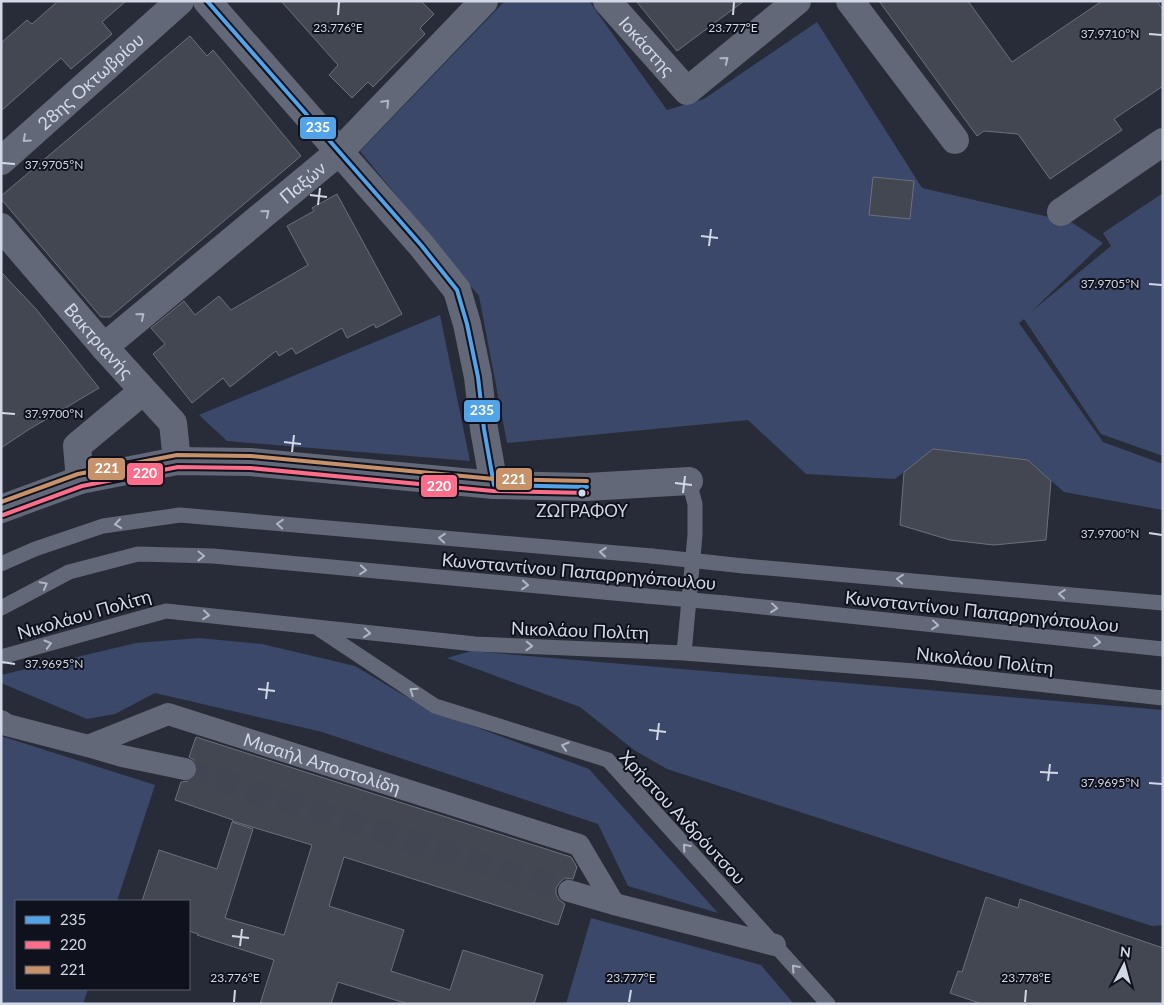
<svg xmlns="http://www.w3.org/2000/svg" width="1164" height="1005" viewBox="0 0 1164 1005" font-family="Lato,sans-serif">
  <rect width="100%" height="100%" fill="#272c38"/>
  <path fill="#3b486a" d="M505 1H589L667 110 704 99 817 22 922 188 1071 222 1103 243 1031 312 1111 246 1103 233 1163 193V456L1101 434 1024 319 1019 323 1103 442 1163 464V510L1064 492 1028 460 933 449 895 479 806 474 748 420 507 443 479 296 360 151Z
    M440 315 470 461 227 441 199 415Z
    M199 638 262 644 355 666 405 696 441 714 589 769 718 913 628 886 598 824 322 732 155 693 115 714 87 719 1 683V675L136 643Z
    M471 651 1163 710V925L1152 926 667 769 634 750 580 707 447 658Z
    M1 736 155 785 117 901H16V989H88L83 1004H1Z
    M591 918 761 965 794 1004H566Z"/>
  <path fill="#434751" stroke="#6c707b" d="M58 1H126L102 22 112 34 71 69 61 58 1 111V43L27 20 32 24Z
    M281 1H421L434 14 420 28 425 34 373 87 368 82 352 98 329 75 338 65Z
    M636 1H744L677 51Z
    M879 1H968L1012 62 1102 1H1157L1163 10V86L1114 119 1122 130 1050 179 1018 134 984 131 977 136Z
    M190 36 207 56 213 50 301 156 110 317H101L1 199V196Z
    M873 177 914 181 910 219 869 215Z
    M337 194 402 314 376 328 374 324 347 338 342 328 296 354 292 348 279 356 276 351 230 387 223 378 192 403 153 354 165 344 151 328 184 301 195 315 219 296 231 310 308 265 287 226 314 211 312 208Z
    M1 272 36 309 99 388 28 430 1 448Z
    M933 449 1028 460 1051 481 1046 540 994 545 950 540 900 525 904 472Z
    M196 737 571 857 577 867 573 879 565 878 560 882 556 888V894L559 900 565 904 558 925 344 857 329 906 404 930 391 971 450 990 463 950 543 975 534 1004H408L338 982 331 1004H260L274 960 197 935 198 934 189 931V901H142L159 850 217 869 232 822 253 829 225 918 284 935 312 845 232 821 233 820 175 800 181 782 190 781 194 778 198 772 197 764 194 760 189 757Z
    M986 897 1018 908 1020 899 1163 948V1004H982L950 993 958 971 962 972Z"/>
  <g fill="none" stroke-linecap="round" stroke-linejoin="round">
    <path stroke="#414652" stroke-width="22" stroke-dasharray="22 11" stroke-linecap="butt" d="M185 769 569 891"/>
    <path stroke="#626877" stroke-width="15" d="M1 564 35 549 103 526 180 515 652 556
      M744 566 1163 603
      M725 603 1163 649
      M1 608 69 572 138 554 213 556 646 596
      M319 629 435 706 608 760 828 1004
      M684 653 695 535V504L689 481
      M1 657 166 611 475 644 684 653 927 672 1163 698"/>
    <g stroke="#626877" stroke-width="22">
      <path d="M1 721 7 725 88 746 122 756 185 769"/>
      <path id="s1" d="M88 746 168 714 579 845 614 904"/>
      <path d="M569 891 614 904 775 945"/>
    </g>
    <g stroke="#626877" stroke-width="28">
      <path d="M207 1 421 245 457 290 467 324 478 377 484 429 494 485"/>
      <path id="s2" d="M607 1 687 91 797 1"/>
      <path d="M850 1 955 140"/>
      <path id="s3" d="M1 161 180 1"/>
      <path d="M1061 212 1163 142"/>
      <path id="s4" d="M1 227 104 347 173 423 177 461"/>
      <path id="s5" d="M104 347 340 151 484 1"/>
      <path d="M80 480 77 446 143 391"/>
      <path d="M1 509 80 480 177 461 250 462 494 485 587 487 689 481"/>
    </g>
    <path stroke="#626877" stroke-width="15" d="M652 556 744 566
      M646 596 725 603"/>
    <g stroke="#0f121c" stroke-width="8">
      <path id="bus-1" d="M207 1 421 245 457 290 467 324 478 377 484 429 494 485 587 487"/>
    </g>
    <g stroke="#0f121c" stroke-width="8">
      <path id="bus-2" d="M3 515 82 486 178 467 250 468 493 491 587 493"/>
    </g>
    <g stroke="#0f121c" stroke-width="8">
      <path id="bus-3" d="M1 502 78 474 177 455 251 456 494 479 587 481"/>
    </g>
    <use href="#bus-1" stroke="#53a3e8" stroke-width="4"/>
    <use href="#bus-2" stroke="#fb6d88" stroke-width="4"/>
    <use href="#bus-3" stroke="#c7916a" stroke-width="4"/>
  </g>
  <defs><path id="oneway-chevron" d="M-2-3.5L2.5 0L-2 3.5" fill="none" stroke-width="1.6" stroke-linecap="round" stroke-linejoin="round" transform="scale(1.25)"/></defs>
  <g stroke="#b0b6c5">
    <use href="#oneway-chevron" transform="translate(725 60) rotate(-39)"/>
    <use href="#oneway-chevron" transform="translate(386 103) rotate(-46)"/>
    <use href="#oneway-chevron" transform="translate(26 139) rotate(138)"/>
    <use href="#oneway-chevron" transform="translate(266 213) rotate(-40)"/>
    <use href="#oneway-chevron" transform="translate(141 316) rotate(-40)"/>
    <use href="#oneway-chevron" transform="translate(118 524) rotate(172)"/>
    <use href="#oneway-chevron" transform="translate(280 524) rotate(-175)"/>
    <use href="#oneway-chevron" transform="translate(442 538) rotate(-175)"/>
    <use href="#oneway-chevron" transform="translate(603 552) rotate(-175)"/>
    <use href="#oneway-chevron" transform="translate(201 556) rotate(1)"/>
    <use href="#oneway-chevron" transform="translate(363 570) rotate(5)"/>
    <use href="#oneway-chevron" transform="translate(900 579) rotate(-175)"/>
    <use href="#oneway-chevron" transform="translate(44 585) rotate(-28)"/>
    <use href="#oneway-chevron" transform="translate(525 585) rotate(5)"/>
    <use href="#oneway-chevron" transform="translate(1062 594) rotate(-175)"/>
    <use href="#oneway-chevron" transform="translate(774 608) rotate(6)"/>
    <use href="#oneway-chevron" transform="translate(206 615) rotate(6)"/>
    <use href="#oneway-chevron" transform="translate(935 625) rotate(6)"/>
    <use href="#oneway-chevron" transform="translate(367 633) rotate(6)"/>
    <use href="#oneway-chevron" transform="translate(1097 642) rotate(6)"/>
    <use href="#oneway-chevron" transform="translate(48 644) rotate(-16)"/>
    <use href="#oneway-chevron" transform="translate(529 646) rotate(2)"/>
    <use href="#oneway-chevron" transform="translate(413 691) rotate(-146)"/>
    <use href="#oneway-chevron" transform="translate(565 746) rotate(-163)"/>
    <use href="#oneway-chevron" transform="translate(686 847) rotate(-132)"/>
    <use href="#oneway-chevron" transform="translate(795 968) rotate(-132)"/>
  </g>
  <path fill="none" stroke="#d2d8e6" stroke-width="2" d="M338 15 339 2M733 15 734 2M1149 34 1162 35M2 163 15 164M310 195 327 197M318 205 320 188M701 236 718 238M709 246 711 229M1149 284 1162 285M2 413 15 414M284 442 301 444M292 452 294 435M675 483 692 485M683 493 685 476M1149 533 1162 535M2 662 15 664M258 689 275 691M266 699 268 682M649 730 666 732M657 740 659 723M1040 772 1058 773M1048 781 1050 764M1149 783 1162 784M232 936 249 938M240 946 242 929M234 1002 235 990M629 1002 631 990M1025 1002 1026 990"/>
  <circle fill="#d2d8e6" stroke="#0f121c" stroke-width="2" cx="582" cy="493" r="4.5"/>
  <g text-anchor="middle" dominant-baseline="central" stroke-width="4" stroke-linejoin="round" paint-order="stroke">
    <g font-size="17" fill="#d2d8e6" stroke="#0f121c">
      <text x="582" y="510">ΖΩΓΡΑΦΟΥ</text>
    </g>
    <g font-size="18" fill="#d2d8e6" stroke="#0f121c">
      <text stroke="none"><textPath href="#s2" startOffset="60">Ιοκάστης</textPath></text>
      <text stroke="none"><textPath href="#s3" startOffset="120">28ης Οκτωβρίου</textPath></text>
      <text stroke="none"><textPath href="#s5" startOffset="258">Παξών</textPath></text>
      <text stroke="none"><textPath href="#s4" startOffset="150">Βακτριανής</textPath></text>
      <text transform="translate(579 571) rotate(5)">Κωνσταντίνου Παπαρρηγόπουλου</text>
      <text transform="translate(982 611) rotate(6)">Κωνσταντίνου Παπαρρηγόπουλου</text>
      <text transform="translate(84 614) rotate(-16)">Νικολάου Πολίτη</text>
      <text transform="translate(580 630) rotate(2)">Νικολάου Πολίτη</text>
      <text transform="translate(985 660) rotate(6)">Νικολάου Πολίτη</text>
      <text stroke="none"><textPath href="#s1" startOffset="248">Μισαήλ Αποστολίδη</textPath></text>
      <text transform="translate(683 817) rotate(47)">Χρήστου Ανδρόυτσου</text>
    </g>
  </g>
  <g font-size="12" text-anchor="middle" fill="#d2d8e6" stroke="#0f121c" stroke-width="4" stroke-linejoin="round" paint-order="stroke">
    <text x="338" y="32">23.776°E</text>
    <text x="733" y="32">23.777°E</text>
    <text x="1110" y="38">37.9710°N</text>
    <text x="54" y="169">37.9705°N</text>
    <text x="1110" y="288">37.9705°N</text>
    <text x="54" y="418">37.9700°N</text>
    <text x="1110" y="538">37.9700°N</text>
    <text x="54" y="668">37.9695°N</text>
    <text x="1110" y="787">37.9695°N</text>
    <text x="235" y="982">23.776°E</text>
    <text x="631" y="982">23.777°E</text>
    <text x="1026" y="982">23.778°E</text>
  </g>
  <g stroke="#0f121c" stroke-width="2">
    <rect x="299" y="116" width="38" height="24" rx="5" fill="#53a3e8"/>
    <rect x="463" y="399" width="38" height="24" rx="5" fill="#53a3e8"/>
    <rect x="87" y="457" width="39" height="24" rx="5" fill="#c7916a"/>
    <rect x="126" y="462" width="38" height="24" rx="5" fill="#fb6d88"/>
    <rect x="495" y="467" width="38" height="24" rx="5" fill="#c7916a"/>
    <rect x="420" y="474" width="38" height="24" rx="5" fill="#fb6d88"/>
  </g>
  <g font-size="14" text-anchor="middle" font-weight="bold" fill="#fff">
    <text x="318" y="132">235</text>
    <text x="482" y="415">235</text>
    <text x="107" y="473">221</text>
    <text x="145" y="478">220</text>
    <text x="514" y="484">221</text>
    <text x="439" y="491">220</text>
  </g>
  <rect width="1164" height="1005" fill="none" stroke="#d2d8e6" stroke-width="5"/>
  <rect x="15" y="900" width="175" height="90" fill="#0f121c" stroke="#5d616d"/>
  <rect x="25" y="916" width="25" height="8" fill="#53a3e8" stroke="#5d616d"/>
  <text x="60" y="925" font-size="15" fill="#d2d8e6">235</text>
  <rect x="25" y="941" width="25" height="8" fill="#fb6d88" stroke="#5d616d"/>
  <text x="60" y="950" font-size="15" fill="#d2d8e6">220</text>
  <rect x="25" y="966" width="25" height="8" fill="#c7916a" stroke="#5d616d"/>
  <text x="60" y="975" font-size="15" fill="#d2d8e6">221</text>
  <g transform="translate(1124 965) rotate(6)" stroke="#0f121c" stroke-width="4" paint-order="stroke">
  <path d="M0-4L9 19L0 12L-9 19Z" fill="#d2d8e6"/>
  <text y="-8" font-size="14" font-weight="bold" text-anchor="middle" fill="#d2d8e6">N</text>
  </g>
</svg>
